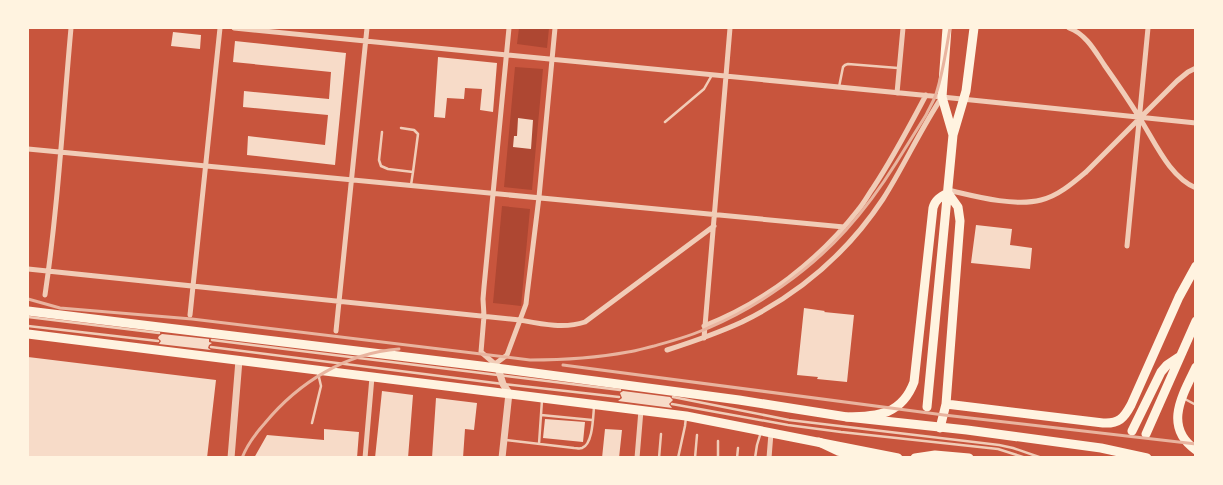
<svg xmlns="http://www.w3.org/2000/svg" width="1223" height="485" viewBox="0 0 1223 485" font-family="'DejaVu Sans',sans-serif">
  <rect width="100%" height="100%" fill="#c8553d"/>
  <path fill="#ae4732" d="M519 28H549L547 48 517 44Z
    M515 67 543 69 532 190 504 187Z
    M502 206 530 209 521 306 493 303Z"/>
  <path fill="#f7dbc8" d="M173 32 201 35 200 49 171 46Z
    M235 41 346 53 335 165 247 155 248 136 325 145 328 115 243 107 244 91 329 99 331 72 233 62Z
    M438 57 497 63 493 112 480 110 482 89 465 88 464 99 447 98 445 118 434 117Z
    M518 118 533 120 531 149 513 147 514 136H517Z
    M976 225 1012 229 1010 245 1032 248 1030 269 971 263Z
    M804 308 825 311 824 312 854 315 847 382 817 379 818 377 797 375Z
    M162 334 209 339V342L212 343 209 345 208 348 211 350 159 344 161 341 158 338 159 336Z
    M28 357 216 380 207 458H28Z
    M382 391 413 395 408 458H375Z
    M623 391 670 397 673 400 669 404 672 408 618 401 622 398 620 393Z
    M436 398 477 403 474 430 465 429 463 458H432Z
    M545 419 585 422 583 442 543 438Z
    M324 429 359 432 357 458H254L267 435 324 440Z
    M605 429 622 430 619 458H602Z"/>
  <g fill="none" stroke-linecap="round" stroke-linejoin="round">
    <path stroke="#f1ccb7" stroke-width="2.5" d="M839 87 843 67 845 65 848 64 898 68
      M665 122 704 89 712 75
      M382 132 379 160 381 166 388 169 413 172 418 134 414 130 401 128
      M411 185 413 172
      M28 317 159 333
      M28 326 158 341
      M212 340 620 390
      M211 347 503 384 619 397
      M673 397 789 420 999 445 1013 448 1042 458
      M1183 398 1196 405
      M672 404 788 425 841 432 998 449 1026 458
      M541 415 592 420
      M312 423 321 386 318 373
      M506 440 574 448C577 448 579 449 582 448 593 444 593 417 594 407
      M539 444 542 400
      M659 458 661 434
      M678 458 685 426 686 417
      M695 458 697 435
      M718 458V441
      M737 458 738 448
      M755 458 757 445 761 432"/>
    <path stroke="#f1ccb7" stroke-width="5" d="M234 28 507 55 942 97 1196 123
      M1069 28C1086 34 1095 51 1105 66 1117 83 1128 99 1139 117 1154 140 1169 177 1196 188
      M897 93 903 28
      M28 149 844 227
      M948 190C974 196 1014 207 1041 200 1058 196 1073 183 1086 172L1177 81 1188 72 1196 68
      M1127 246 1148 28
      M28 269 520 320C541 324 564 329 585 322L714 226
      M45 295C58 207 63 116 71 28
      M190 315 220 28
      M704 326C764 303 819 260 858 210 864 203 868 195 873 188 893 158 909 127 926 95
      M336 331 367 28
      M704 338 730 28
      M667 350C692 342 718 333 742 322 799 294 848 252 883 199 904 166 920 130 942 97
      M495 364 507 355 526 304 527 295 539 197 555 28
      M498 368 495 364 481 352 484 316 483 299 484 287 509 28
      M365 458 372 377
      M637 458 641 410
      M769 458 771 433"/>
    <path stroke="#f1ccb7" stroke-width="7" d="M498 368 503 384 509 393 502 458
      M231 458 239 360"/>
    <path stroke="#fff3e0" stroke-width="9" d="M28 311 481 366 739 400 847 417 967 430 1101 448 1147 458
      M28 334 686 416 898 458"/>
    <path stroke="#fff3e0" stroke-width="9" d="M947 28 942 97 953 135
      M1196 367C1182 396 1163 427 1196 450
      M946 404 1103 423C1119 424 1124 418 1131 405L1179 297 1196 266
      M927 407 953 135 966 91 974 28
      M847 417C878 417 902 414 914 382L933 208C935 200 940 197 948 193L958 207 960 221 946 404 940 428
      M1132 431 1161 372 1167 365 1179 357
      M1146 434 1196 321
      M819 442 838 451 868 458
      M915 458 935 455 969 458"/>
    <path stroke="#e9b49f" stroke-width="3" d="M28 299 60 308 192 319 530 360C563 360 596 358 628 352 637 351 645 348 654 346 672 341 691 336 708 328 758 307 810 270 846 230 865 209 881 187 896 163 906 147 916 131 926 115 929 108 934 101 936 94 943 73 946 50 950 28
      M563 365 944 415 1196 444
      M242 458C247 445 256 433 265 423 299 382 346 353 399 349"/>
  </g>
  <rect width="1223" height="485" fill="none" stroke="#fff3e0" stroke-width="58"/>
</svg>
